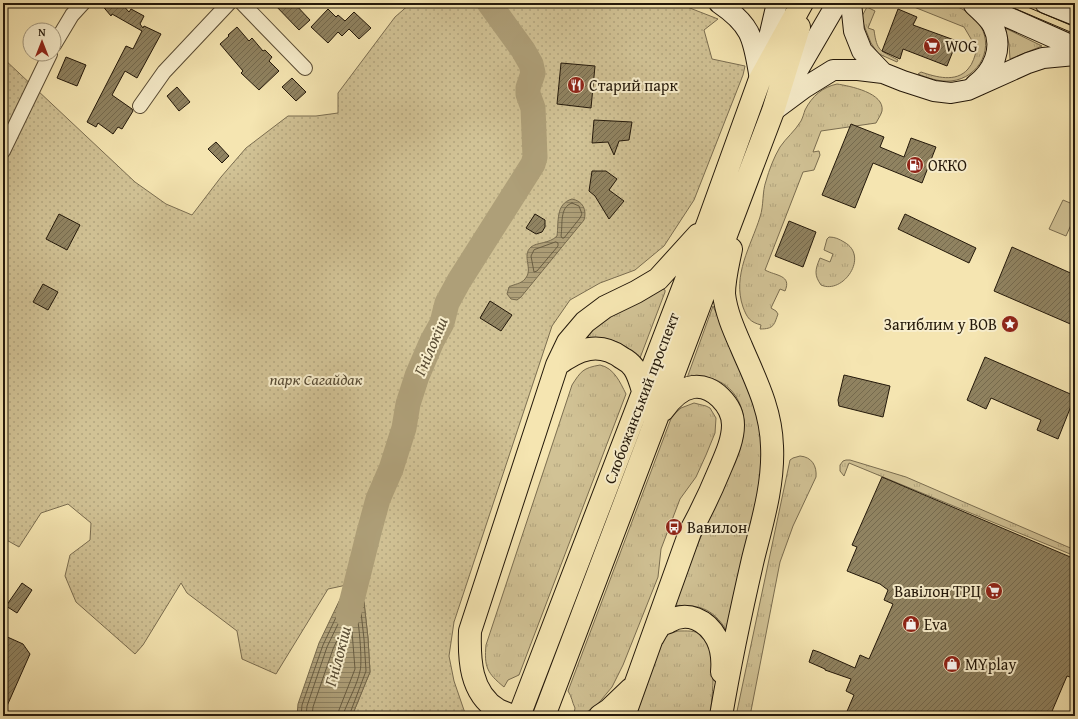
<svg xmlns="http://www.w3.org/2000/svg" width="1078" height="719" viewBox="0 0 1078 719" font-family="'Gentium Book Plus',serif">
  <defs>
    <pattern id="grass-tufts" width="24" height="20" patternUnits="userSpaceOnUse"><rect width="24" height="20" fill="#d1c295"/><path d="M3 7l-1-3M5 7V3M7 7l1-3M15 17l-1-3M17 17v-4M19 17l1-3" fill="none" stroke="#b3a67f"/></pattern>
    <pattern id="park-dots" width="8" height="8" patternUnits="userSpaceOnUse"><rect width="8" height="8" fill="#d1c295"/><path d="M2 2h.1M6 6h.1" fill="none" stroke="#b3a67f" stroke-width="1.8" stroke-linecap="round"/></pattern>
    <pattern id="water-rules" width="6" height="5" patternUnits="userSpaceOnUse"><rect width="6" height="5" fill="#ae9f78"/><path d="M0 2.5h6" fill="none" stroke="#8d8161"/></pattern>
    <pattern id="building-hatch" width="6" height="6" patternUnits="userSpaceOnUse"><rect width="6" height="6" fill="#908361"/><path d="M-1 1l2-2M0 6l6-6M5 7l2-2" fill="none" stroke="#756a4e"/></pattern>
  </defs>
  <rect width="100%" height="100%" fill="#f5e5b1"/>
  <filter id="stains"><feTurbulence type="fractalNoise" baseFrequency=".005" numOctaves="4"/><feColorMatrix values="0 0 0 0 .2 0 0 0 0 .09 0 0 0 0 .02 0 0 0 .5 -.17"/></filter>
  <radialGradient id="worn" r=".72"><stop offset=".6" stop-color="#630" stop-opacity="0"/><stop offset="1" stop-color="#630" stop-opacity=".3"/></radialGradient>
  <path fill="url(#grass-tufts)" stroke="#7a6d50" d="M904 3C915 3 940 0 950 4 960 7 971 13 978 22 996 46 980 78 951 81 939 82 928 78 918 74L921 72C936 77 956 83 968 69 973 64 975 55 977 49L964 27Z
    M867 7 875 11 868 28 874 30C877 52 880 50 898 60L897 62 879 54 877 52 871 43 861 18Z
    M1005 28 1042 46 1010 59 1009 44Z
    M837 84C850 86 885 93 882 111 881 115 878 119 876 123L821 131 813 152 819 151 820 155 814 170 803 172 765 270C776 276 792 275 785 291L780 289 771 308 776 311 778 314C774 325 774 329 760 329L761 325C750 322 747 318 743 307 732 275 751 246 760 217 764 205 762 192 766 181 769 170 774 157 780 147 786 138 795 131 801 121 803 117 804 113 805 110 812 96 823 87 837 84Z
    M829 237C835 237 839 239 844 242 870 256 843 295 821 285 814 275 815 270 820 258L830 262 833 254 824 250 827 239Z
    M663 289 665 290V292L640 358C623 344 614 337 590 338L585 334 592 325 639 299Z
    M713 306 751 391 762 426 763 478 727 631C712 607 698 604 671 606L706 525 744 421C741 390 718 372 687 378Z
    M600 365C614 368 620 382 626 394L519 675 508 680 504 687C487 673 484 667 486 645L572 385C581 371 583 368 600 365Z
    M694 403 706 406 710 408 716 418 715 433 706 455 696 477 680 499 661 549 658 577 623 665 612 687 597 705 582 715 574 714 575 708C572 702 572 697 568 691L672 416 681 408Z
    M800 456C812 457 817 466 816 477L793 526 780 562 750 716H736L790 460 793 458Z
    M846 460H850L906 477 1075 550V556L849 463 844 476 840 471V465L843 461Z
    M678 631C686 631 695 630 702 635 719 648 712 697 710 716H631L662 642 668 634Z"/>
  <path fill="url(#park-dots)" stroke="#7a6d50" d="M411 3H677L718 19 704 30 712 59 745 66 743 75 694 200 664 246 635 270 600 283 570 300 552 326 454 622 449 656 454 681 466 716H352L370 672 368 638 364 602 356 583 328 589 276 674 242 659 237 631 187 593 181 583 143 645 135 654 76 602 65 576 70 555 90 540 91 523 68 504 41 513 19 547 3 538V58L135 182 166 204 192 215 221 177 246 148 288 116H316L338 113V93L395 17Z"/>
  <path fill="#d1c295" stroke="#7a6d50" d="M1063 200 1075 205V216L1066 236 1049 229Z"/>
  <path fill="url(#water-rules)" stroke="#76694c" d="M572 199C583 201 587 210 584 220L521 297 517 300 511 299 507 294 509 287C514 284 521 284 525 279 534 269 521 256 531 247 537 242 549 244 557 236 559 222 555 204 572 199Z
    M356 583 364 602 368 638 370 672 352 716H297L298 704 319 643 343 593Z"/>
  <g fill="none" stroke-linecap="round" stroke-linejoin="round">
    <path stroke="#685c41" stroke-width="1" d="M572 203 579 206 582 214 580 218 564 238H562L561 236C563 225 559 207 572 203Z
      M556 242 558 243V246L537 271 534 272 531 256 534 250Z
      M301 716 302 705 323 645 346 596 354 590 356 591 360 603 364 639 366 671 349 716
      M306 716 307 706 327 647 350 599 352 598C358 604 363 662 360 671 357 685 349 699 344 712V716
      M312 716 313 707 333 649 347 619 349 618 351 619 355 669 339 710 338 716"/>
    <path stroke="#ae9f78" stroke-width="25" d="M348 616 369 532 378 499 391 469 404 428 408 404 417 376 432 341 442 323 447 303 459 281 533 164 535 157 533 108 528 94V88L533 73 531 64 523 50 489 3"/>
  </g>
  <path fill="url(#building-hatch)" stroke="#23180a" d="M100 3H121L129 12 131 9 144 16 140 24 143 28 144 26 161 34 137 78 125 71 112 95 132 109 133 111 122 129 118 127 113 134 98 123 96 127 87 122 126 46 133 49 142 31 112 14 111 16Z
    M273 3H294L310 20 299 30Z
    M328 9 336 17 338 15 345 21 354 12 371 28 359 39 349 29 342 36 338 32 328 43 311 27Z
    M898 9 917 17 913 25 957 41 947 66 903 49 900 59 882 51Z
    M237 27 249 41 252 38 263 51 265 50 272 57 269 61 279 71 259 90 241 73 243 71 220 44 229 36 228 35Z
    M66 57 86 65 77 86 57 78Z
    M561 63 595 66 591 108 557 104Z
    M292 78 306 92 296 101 282 87Z
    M177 87 190 102 179 111 167 96Z
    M594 120 632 122 629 140 619 141 614 155 608 142 592 143Z
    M851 124 884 137 880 147 904 157 911 138 936 147 922 183 873 163 855 208 822 195Z
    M216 142 229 156 222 163 208 149Z
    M592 171H606L617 179 609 190 624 201 609 219 595 196 589 191Z
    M59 214 80 225 67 250 46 239Z
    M535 214 545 220V227L542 232 536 234 526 228Z
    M905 214 976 248 969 263 898 229Z
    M789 221 816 232 803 267 775 256Z
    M1012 247 1075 275V326L994 291Z
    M43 284 58 292 48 310 33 302Z
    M490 301 512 315 501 331 480 318Z
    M985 357 1075 396 1058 439 1037 430 1041 420 991 398 986 409 967 400Z
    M844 375 890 386 883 417 839 406 838 400Z
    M882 477 1075 559V679L1067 676 1050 716H845L854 695 846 691 851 679 825 670V669L809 662 813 650 819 652 855 668 860 655 869 659 893 604 884 600 888 590 880 584 847 571 857 547 852 545Z
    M22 583 32 590 17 613 6 606Z
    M3 635 23 644 30 654 3 715Z"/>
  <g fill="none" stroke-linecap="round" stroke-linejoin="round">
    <g stroke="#584b34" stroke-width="16">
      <path id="street" d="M242 3 305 68
        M54 45 72 15 83 3
        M140 106 164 72 229 3
        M3 151 50 54"/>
    </g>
    <g stroke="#23180a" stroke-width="22">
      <path id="secondary" d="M719 3C754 27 753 40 760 79
        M851 3 854 31 862 51 883 73
        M976 3 1075 47
        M1045 3 1075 15
        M974 5C980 11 989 18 993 26 1004 48 993 72 975 85
        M762 67 777 3
        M784 94 837 3
        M773 111 804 88 833 70H858L883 73 903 81 934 91 951 93 968 90 1028 63 1043 58 1075 55"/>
    </g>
    <g stroke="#23180a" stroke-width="24">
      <path id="primary" d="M557 365C578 349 599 341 622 358 626 360 631 364 634 368 638 374 641 384 643 391
        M653 637C655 634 657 629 660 626 662 624 665 623 668 622 687 610 707 620 717 639 722 649 723 661 722 672
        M512 716C508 714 502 712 498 710 470 693 469 659 470 631L557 365 568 342 585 322 605 307 636 292 658 279 698 235
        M519 716 708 223 760 79 802 3
        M544 716 773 111 799 27
        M600 716 609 710 631 689
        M624 716 690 532C701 512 711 491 720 469 726 455 733 440 733 425 733 406 713 384 693 387 680 389 670 400 663 410
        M721 716C730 663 741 611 753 559 762 523 774 484 772 446 771 409 755 379 741 346 734 330 726 312 724 294 724 279 728 264 731 249"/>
    </g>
    <use href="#street" stroke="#f8eecc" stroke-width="14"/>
    <use href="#secondary" stroke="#f8eecc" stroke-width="20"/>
    <use href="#primary" stroke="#f5e5b1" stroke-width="22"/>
    <path stroke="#23180a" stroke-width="1" d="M1002 3 1075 34
      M1018 3 1075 27"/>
  </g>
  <defs>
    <g id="supermarket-disc" transform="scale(0.9)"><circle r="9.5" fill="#8f2418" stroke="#f8eecc"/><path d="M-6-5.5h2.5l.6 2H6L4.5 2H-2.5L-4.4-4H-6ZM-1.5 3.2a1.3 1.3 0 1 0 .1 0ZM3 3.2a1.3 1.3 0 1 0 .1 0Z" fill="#fff"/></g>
    <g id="restaurant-disc" transform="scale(0.9)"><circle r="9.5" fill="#8f2418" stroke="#f8eecc"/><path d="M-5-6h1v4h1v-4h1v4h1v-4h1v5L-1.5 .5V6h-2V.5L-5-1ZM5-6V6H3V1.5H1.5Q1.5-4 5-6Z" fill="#fff"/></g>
    <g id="fuel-disc" transform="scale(0.9)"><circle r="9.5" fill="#8f2418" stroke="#f8eecc"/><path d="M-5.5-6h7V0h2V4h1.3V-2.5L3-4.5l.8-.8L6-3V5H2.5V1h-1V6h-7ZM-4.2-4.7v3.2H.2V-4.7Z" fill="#fff"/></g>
    <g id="sight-disc" transform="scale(0.9)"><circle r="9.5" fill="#8f2418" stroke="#f8eecc"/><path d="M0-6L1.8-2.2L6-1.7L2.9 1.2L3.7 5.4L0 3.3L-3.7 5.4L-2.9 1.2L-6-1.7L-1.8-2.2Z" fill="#fff"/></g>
    <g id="bus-disc" transform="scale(0.9)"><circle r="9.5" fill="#8f2418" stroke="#f8eecc"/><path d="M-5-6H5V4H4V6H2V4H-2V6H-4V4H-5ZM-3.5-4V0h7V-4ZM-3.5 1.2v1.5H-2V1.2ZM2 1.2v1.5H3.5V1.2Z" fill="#fff"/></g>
    <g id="shop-disc" transform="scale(0.9)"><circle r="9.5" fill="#8f2418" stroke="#f8eecc"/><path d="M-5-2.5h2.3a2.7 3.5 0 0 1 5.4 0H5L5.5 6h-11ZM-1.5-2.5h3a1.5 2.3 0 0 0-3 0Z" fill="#fff"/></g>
  </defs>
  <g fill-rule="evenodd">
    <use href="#supermarket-disc" x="932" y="46"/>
    <use href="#restaurant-disc" x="576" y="85"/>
    <use href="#fuel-disc" x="915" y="165"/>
    <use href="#sight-disc" x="1010" y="324"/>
    <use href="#bus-disc" x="674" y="527"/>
    <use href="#supermarket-disc" x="994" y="591"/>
    <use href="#shop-disc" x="911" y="624"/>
    <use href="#shop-disc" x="952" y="664"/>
  </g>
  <g text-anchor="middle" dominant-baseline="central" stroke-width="4" stroke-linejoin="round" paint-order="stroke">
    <g font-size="16" fill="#23180a" stroke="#f8eecc" text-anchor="start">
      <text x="945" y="46">WOG</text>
      <text x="589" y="85">Старий парк</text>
      <text x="928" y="165">ОККО</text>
      <text x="997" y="324" text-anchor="end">Загиблим у ВОВ</text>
      <text x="687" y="527">Вавилон</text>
      <text x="981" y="591" text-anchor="end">Вавілон ТРЦ</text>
      <text x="924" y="624">Eva</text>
      <text x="965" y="664">MYplay</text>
    </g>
    <g font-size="16" font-style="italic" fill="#574b34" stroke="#f8eecc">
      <text x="316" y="379">парк Сагайдак</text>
    </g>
    <g font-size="16" fill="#23180a" stroke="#f8eecc">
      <text transform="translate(641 398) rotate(-69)">Слобожанський проспект</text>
    </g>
    <g font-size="17" font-style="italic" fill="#5b4e36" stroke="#f8eecc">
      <text transform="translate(430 346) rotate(-67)">Гнілокіш</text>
      <text transform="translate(337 656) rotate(-75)">Гнілокіш</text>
    </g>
  </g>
  <rect width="1078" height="719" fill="none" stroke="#f5e5b1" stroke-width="16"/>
  <rect x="4" y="4" width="1070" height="711" fill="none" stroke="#23180a" stroke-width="2"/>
  <rect x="8" y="8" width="1062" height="703" fill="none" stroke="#23180a"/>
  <g transform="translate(42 42)"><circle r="19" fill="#f8eecc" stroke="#a3987e"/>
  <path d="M0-3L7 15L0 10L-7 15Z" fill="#8f2418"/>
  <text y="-6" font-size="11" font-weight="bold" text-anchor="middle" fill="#23180a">N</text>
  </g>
  <rect width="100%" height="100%" filter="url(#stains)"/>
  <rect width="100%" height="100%" fill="url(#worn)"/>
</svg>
